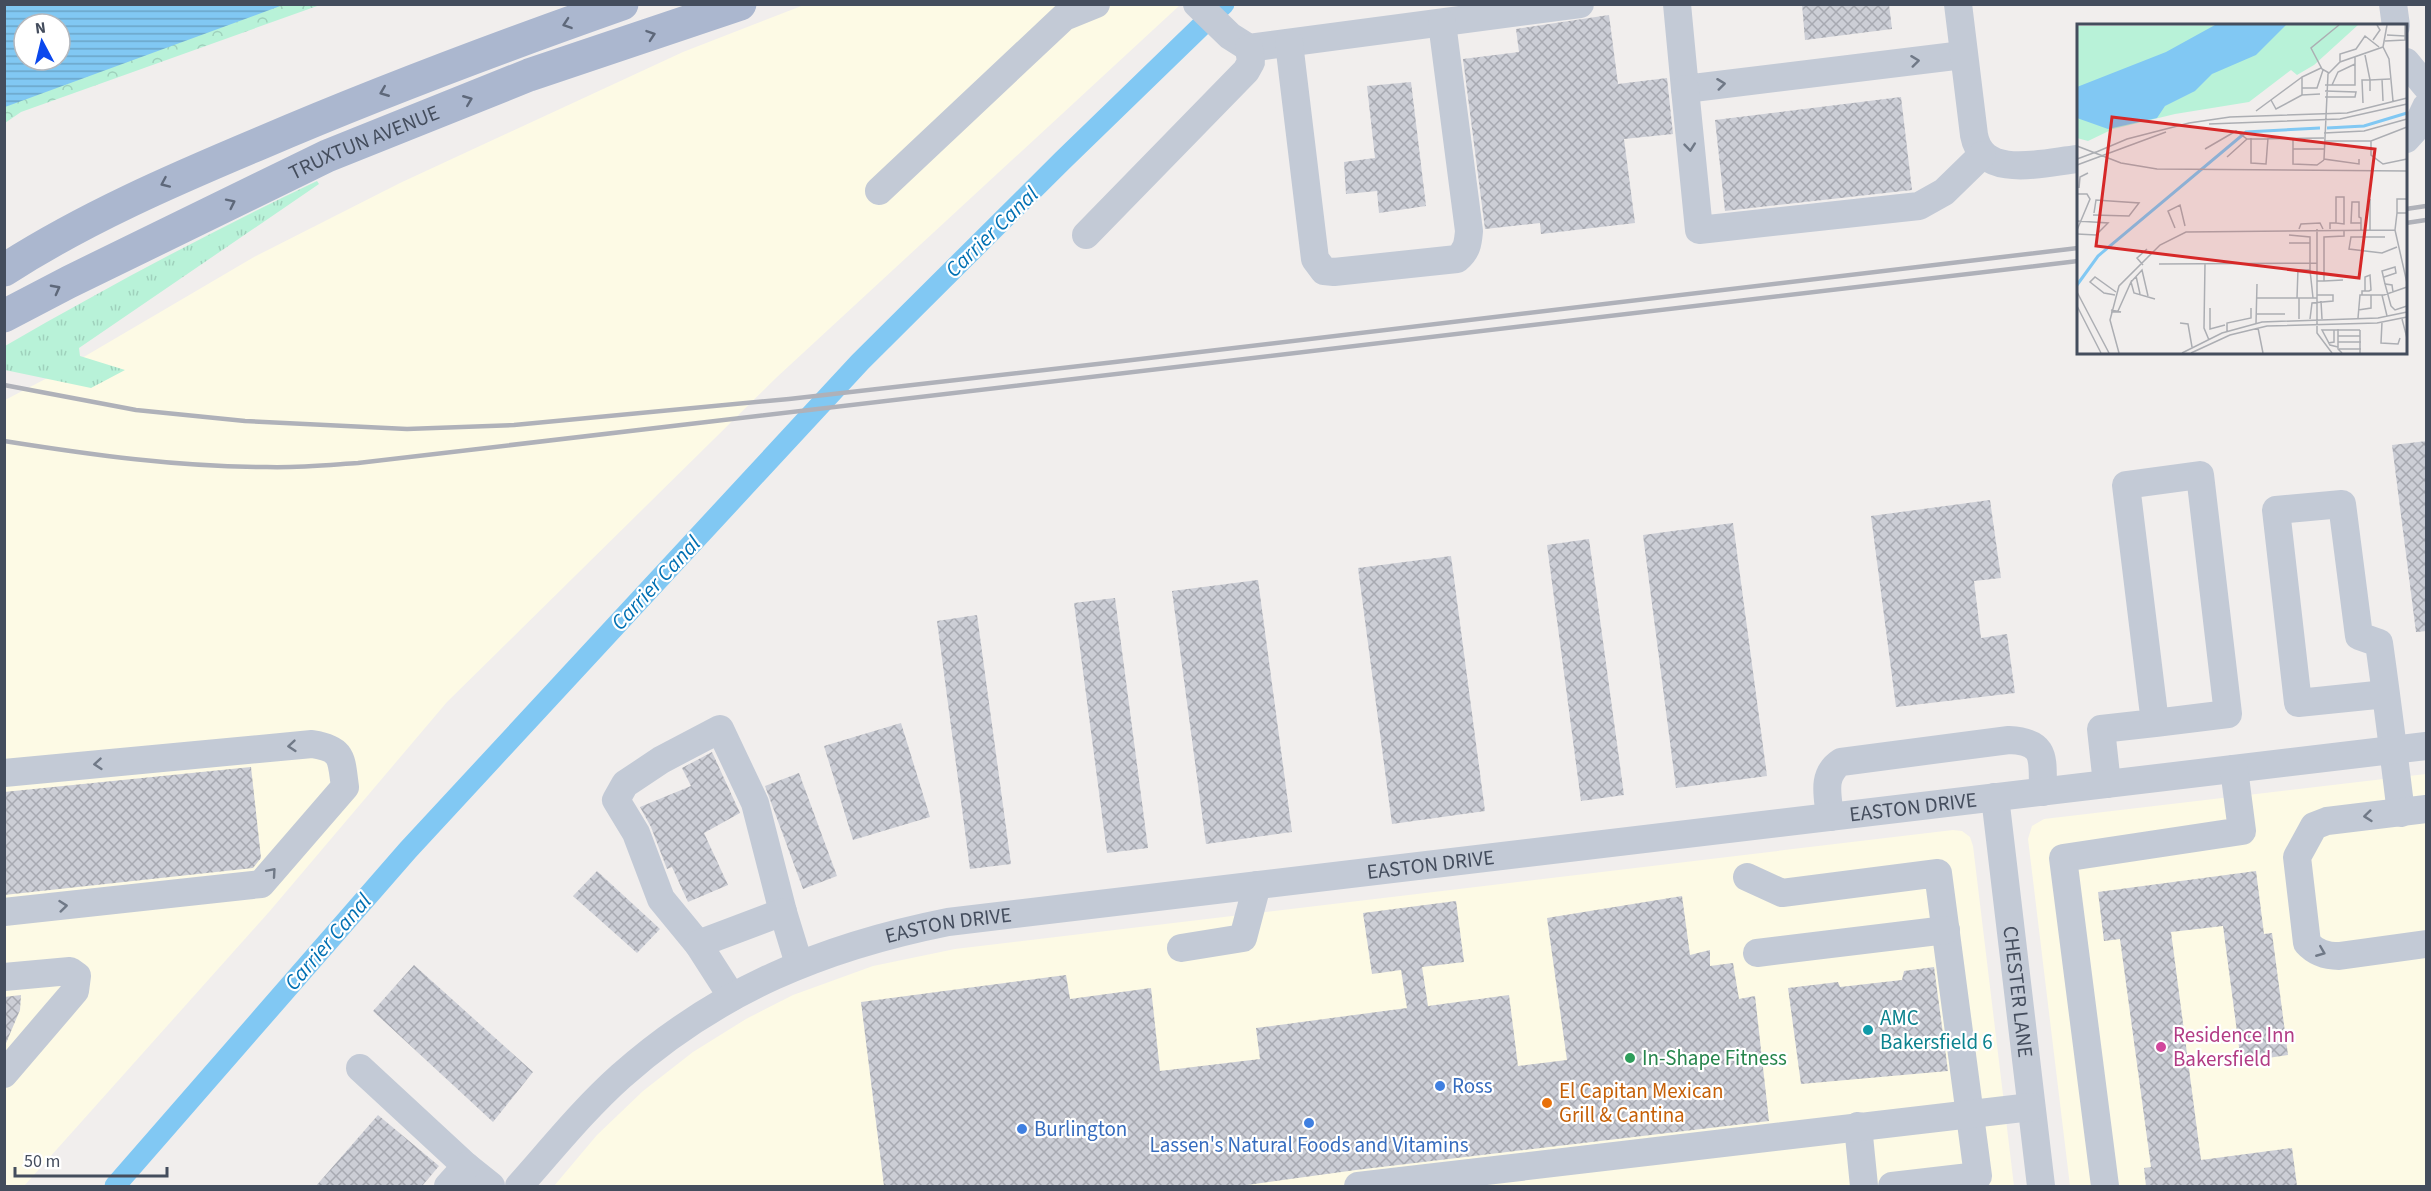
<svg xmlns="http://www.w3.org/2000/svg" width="2431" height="1191" viewBox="0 0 2431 1191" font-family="'Source Sans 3',sans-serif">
  <defs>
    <pattern id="grass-tufts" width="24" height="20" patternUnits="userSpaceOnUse" patternTransform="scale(1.5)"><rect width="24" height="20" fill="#b8f2d8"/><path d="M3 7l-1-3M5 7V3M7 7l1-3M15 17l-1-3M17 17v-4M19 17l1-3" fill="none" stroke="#9fd1bc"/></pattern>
    <pattern id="forest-crowns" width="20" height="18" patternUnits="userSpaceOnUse" patternTransform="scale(1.5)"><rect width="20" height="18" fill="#b8f2d8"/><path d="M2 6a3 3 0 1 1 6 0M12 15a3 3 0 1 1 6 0" fill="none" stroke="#9fd1bc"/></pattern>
    <pattern id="water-rules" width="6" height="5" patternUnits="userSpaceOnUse" patternTransform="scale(1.5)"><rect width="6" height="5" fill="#81c8f3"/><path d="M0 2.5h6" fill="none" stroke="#6ba5c8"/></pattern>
    <pattern id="building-cross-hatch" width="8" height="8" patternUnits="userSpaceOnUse" patternTransform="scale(1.5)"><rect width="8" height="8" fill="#ccced6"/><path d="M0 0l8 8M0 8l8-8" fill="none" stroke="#a7a9b1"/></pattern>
  </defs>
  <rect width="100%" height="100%" fill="#f1eeed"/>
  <path fill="#fdfae5" d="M804 5H1180L777 377 447 702 269 912 24 1186H5V400L53 375 254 257 400 183 683 52Z
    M2426 774V1186H2070L2028 839 2032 826 2044 819Z
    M1953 830 1962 831 1970 837 1973 846 2014 1186H554L597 1135 643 1091 693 1052 746 1019 793 995 873 966 955 949Z"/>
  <path fill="url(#grass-tufts)" d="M317 181 319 184 79 348 80 356 125 370 91 388 5 370V346C107 287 210 232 317 181Z"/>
  <path fill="url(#forest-crowns)" fill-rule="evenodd" d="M5 5H320L21 112 5 123ZM24 24H60V60H24Z"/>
  <path fill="url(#water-rules)" fill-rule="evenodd" d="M5 4H283V5L5 107ZM24 24H60V60H24Z"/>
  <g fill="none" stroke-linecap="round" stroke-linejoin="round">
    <path stroke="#81c8f3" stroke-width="21" d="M115 1186 408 850 860 362 1063 160 1224 4"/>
  </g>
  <path fill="url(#building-cross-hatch)" d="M1802 4H1889L1892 29 1805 40Z
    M1609 15 1618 84 1667 78 1673 134 1624 139 1635 223 1541 234 1540 223 1485 229 1463 59 1519 52 1516 29Z
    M1411 82 1426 206 1379 213 1377 191 1346 194 1344 162 1375 158 1367 86Z
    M1901 97 1912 190 1725 211 1715 120Z
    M2427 441V631L2416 632 2392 445Z
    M1990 500 2001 578 1974 581 1981 638 2007 634 2015 693 1896 707 1871 516Z
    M1733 523 1767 776 1676 788 1643 535Z
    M1589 539 1624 795 1581 801 1547 545Z
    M1451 556 1485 811 1392 824 1358 568Z
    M1258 580 1292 832 1206 844 1172 591Z
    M1115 598 1148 848 1107 853 1074 603Z
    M977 615 1011 864 970 869 937 621Z
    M901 723 930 817 853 840 824 746Z
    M712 752 740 813 704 833 728 885 688 902 672 867 667 869 651 827 640 807 691 786 682 768Z
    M251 767 261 858 253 868 4 895V792Z
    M799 773 837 876 803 889 765 786Z
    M597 871 660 929 637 953 573 896Z
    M2256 871 2264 934 2272 933 2288 1055 2241 1062 2223 926 2171 932 2201 1160 2292 1148 2297 1186H2146L2144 1168 2151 1167 2120 939 2104 941 2098 892Z
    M1682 896 1690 955 1710 950V966L1733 963 1739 999 1755 996 1769 1121 1356 1170 1240 1186H884L861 1002 1066 975 1070 999 1151 988 1160 1071 1260 1059 1256 1028 1407 1008 1401 970 1372 974 1363 913 1456 901 1464 962 1422 967 1428 1006 1509 995 1518 1066 1567 1060 1547 918Z
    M414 965 533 1072 493 1122 373 1011Z
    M1934 967 1948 1071 1801 1084 1788 988 1838 982 1840 987 1902 980 1904 971Z
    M21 995 20 1010 4 1048V997Z
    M378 1115 439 1166 422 1186H316Z"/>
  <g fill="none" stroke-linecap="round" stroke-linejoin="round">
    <g stroke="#c3cad6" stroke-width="28">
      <path d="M1197 4 1230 36 1249 48 1580 4"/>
      <path d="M1677 4 1685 89 1963 55"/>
      <path d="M1958 4 1974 135C1982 181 2046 162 2078 159"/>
      <path d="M2393 4 2396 26"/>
      <path d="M1289 43 1315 259 1324 271 1334 272 1457 259C1467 251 1468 243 1469 231L1442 23"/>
      <path d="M2406 62 2426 86"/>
      <path d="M1685 89 1699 230 1919 206 1944 192 1982 155"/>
      <path d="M2406 139 2416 128 2426 107"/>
      <path d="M879 191 1064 17 1096 4"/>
      <path d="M1086 235 1246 71 1251 62 1249 48"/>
      <path d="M2386 694 2298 703 2276 510 2342 504 2359 636 2379 643C2387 699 2394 756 2401 813"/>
      <path d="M4 773 312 744C344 749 341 759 345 787L261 884 4 912"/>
      <path d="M2107 784 2101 729 2155 723 2126 485 2200 475 2228 714 2155 723"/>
      <path id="s1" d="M1995 797 2041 1186"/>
      <path d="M2426 809 2327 821 2314 826 2297 857 2307 943C2316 953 2326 956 2339 956L2426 944"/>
      <path d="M1830 817C1828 796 1821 775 1841 762L2009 740C2048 742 2042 759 2043 792"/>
      <path d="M1747 877 1782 893 1938 873 1978 1176 1892 1186"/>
      <path d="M698 944 661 899 636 833 616 800 625 784 661 760 720 729 755 803 783 912"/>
      <path d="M1181 948 1243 938 1257 885"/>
      <path d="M1757 953 1946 930"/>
      <path d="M4 977 70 971 77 976 75 991 4 1074"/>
      <path d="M732 997 698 944 783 912 799 964"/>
      <path d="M360 1068 466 1166 491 1186"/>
      <path d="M1858 1126 1864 1186"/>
      <path d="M448 1186 466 1166"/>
      <path id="s2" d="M519 1186C552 1149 584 1109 621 1076 718 990 823 947 948 922L2426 746"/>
      <path d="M1358 1186 2031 1107"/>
      <path d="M2105 1186 2063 858 2242 831 2234 769"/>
    </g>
    <g stroke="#abb7cf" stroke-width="33">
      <path d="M4 270C85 218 173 180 261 143 380 92 500 47 622 4"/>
      <path id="s3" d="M4 316 69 282 327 156 529 75 740 4"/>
    </g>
    <path stroke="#afb1b9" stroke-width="4.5" d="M2406 209 2426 206
      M2406 223 2426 220
      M4 385 136 410 245 421 407 429 514 425 789 399 1115 362 2078 248
      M4 441C92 455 179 467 267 467 298 468 328 465 358 463L2078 261"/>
  </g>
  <defs><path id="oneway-chevron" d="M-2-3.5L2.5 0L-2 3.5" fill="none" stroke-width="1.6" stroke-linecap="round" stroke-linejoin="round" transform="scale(1.5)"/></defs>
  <g stroke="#5e687a">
    <use href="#oneway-chevron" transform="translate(567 24) rotate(161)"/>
    <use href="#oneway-chevron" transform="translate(651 35) rotate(-19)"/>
    <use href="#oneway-chevron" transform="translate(384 92) rotate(158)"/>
    <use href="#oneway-chevron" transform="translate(468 100) rotate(-22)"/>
    <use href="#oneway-chevron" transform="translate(165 183) rotate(156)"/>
    <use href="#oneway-chevron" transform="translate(231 203) rotate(-26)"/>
    <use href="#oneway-chevron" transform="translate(56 289) rotate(-28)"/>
  </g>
  <g stroke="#707987">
    <use href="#oneway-chevron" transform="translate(1915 61) rotate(-7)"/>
    <use href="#oneway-chevron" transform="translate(1721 84) rotate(-7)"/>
    <use href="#oneway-chevron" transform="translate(1690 147) rotate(84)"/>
    <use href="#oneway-chevron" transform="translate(292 746) rotate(175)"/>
    <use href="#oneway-chevron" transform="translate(98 764) rotate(175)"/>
    <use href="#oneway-chevron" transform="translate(2368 816) rotate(174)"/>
    <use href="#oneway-chevron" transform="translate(272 872) rotate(-49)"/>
    <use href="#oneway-chevron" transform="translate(63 906) rotate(-6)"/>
    <use href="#oneway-chevron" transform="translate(2321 952) rotate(22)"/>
  </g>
  <circle fill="#0f9aa8" stroke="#fff" stroke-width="2" cx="1868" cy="1030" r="6"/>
  <circle fill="#d1479c" stroke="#fff" stroke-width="2" cx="2161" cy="1047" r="6"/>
  <circle fill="#2e9e5b" stroke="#fff" stroke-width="2" cx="1630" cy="1058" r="6"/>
  <g fill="#3f7fe0" stroke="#fff" stroke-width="2">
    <circle cx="1440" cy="1086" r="6"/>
    <circle cx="1309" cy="1123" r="6"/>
    <circle cx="1022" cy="1129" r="6"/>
  </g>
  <circle fill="#e8710a" stroke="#fff" stroke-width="2" cx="1547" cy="1103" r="6"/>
  <g text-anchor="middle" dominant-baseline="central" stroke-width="4.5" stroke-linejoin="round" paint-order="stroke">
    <g font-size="21" fill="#444d5d" stroke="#fff">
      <text stroke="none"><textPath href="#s3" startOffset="400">TRUXTUN AVENUE</textPath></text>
      <text stroke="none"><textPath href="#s2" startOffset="1488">EASTON DRIVE</textPath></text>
      <text stroke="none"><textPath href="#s2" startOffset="1002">EASTON DRIVE</textPath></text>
      <text stroke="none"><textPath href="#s2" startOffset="516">EASTON DRIVE</textPath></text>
      <text stroke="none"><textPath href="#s1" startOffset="196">CHESTER LANE</textPath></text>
    </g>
    <g font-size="21" fill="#0d838f" stroke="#fff" text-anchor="start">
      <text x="1880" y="1018">AMC<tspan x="1880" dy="24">Bakersfield 6</tspan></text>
    </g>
    <g font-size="21" fill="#b23c85" stroke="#fff" text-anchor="start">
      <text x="2173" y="1035">Residence Inn<tspan x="2173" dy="24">Bakersfield</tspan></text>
    </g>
    <g font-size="21" fill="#27864d" stroke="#fff" text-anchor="start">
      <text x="1642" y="1058">In-Shape Fitness</text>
    </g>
    <g font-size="21" fill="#366cbe" stroke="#fff" text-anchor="start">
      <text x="1452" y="1086">Ross</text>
      <text x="1034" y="1129">Burlington</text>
      <text x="1309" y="1145" text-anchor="middle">Lassen's Natural Foods and Vitamins</text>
    </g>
    <g font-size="21" fill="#c56008" stroke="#fff" text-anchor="start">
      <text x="1559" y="1091">El Capitan Mexican<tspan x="1559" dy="24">Grill &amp; Cantina</tspan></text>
    </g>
    <g font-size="22" font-style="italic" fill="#0170b3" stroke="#fff">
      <text transform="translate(992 232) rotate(-44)">Carrier Canal</text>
      <text transform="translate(656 583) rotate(-47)">Carrier Canal</text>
      <text transform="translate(328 942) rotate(-49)">Carrier Canal</text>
    </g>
  </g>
  <g transform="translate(2077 24)">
    <rect width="330" height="330" fill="#f1eeed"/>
    <path d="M281 1 237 41 220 51 214 46 172 78 98 90 36 105 11 117 0 114V2Z" fill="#b8f2d8"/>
    <path d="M138 1H209L179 31 135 50 118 67 88 82 80 94 31 105 0 94V63L89 28Z" fill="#81c8f3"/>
    <path fill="none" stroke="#81c8f3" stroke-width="3" d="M250 104 287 102 330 89M0 261 21 232 169 108 243 104"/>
    <path fill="none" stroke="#acaeb3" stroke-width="1.5" d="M310 11 328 12M296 16 303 6 300 1M308 17 328 16V1M306 23 310 1M288 31 293 56 313 55M263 38V30L279 25 288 12 302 23M252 49 245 45 234 24 262 1M305 55 306 77M248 61H278V33M255 61 261 48 278 40M225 64V53L244 44M248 67 279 68 278 73H248M243 70 225 71V64H240L246 46M194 76 199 85 225 71M286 79 285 56H293V67M179 87 225 53M132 100 263 95 330 80M247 109 287 107 330 95M174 114V139L189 140 191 114M216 114V125H247M247 117H294L330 103M294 117V131L306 140 330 135M0 122 44 139 80 145 330 147M128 125 159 107 170 115 247 114M216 125V140L240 141 247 136M17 129 50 115 112 99 153 93 270 89 330 74M150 133 170 115M0 135 19 128M282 135V140L247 135 251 50 263 38 306 23 312 35 316 77M0 141 89 108M2 164 3 153 11 149M0 170H10L13 175 0 206M320 189V175H330M16 191 52 192 62 179 19 176 17 189M0 197 31 199 19 211 0 210M98 204 91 187 103 181 108 202M222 205 224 200 243 199 246 205M240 205V309L255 329M253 205V199H259V173H267V200L259 199M293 206V175M318 206 320 189H330M284 207V194L282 193V178H275L274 199H284M212 211 233 213V246H221M308 213H274L272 225 305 229 320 223M212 219H233M128 239 127 304 132 316M82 240 240 239M66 241 60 234 70 225M233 246 236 274M59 252 63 270M307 253 319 249 318 243 305 247 308 260M240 257H247V213L267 212V206M247 257 266 256M54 258 65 246 71 272M0 268 32 329M38 271 27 269 13 258 18 253 39 268M285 271V267H292L294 266 293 251 288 253V267M305 271 310 292M180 274H240M220 274 221 245M244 277 245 295M0 282 24 329M314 282 308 260 315 261 316 268M314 282 318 286 330 282M133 284V305L148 301M281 286 294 284V271M41 287 54 258 57 269 78 275M34 288H44L34 286M180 290H208M281 294 283 271H307L330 263M222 295V274M233 295 235 279 256 277V271H240M325 295 330 314M305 298 304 319 321 320 323 314M103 299 111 300 115 323M179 299 180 260M181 304 186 329M261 305V325L265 329M150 307V299L174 294V284M261 312H283M261 318H284M251 319 257 318V306M261 323 253 321 245 306H283M262 325H284M42 329 33 296 42 262 83 221 109 208 318 206 330 259M105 329 145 309 185 298 301 294 330 288M114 329 153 311 190 302 300 299 330 293M283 329V306"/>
    <path fill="#d62828" fill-opacity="0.15" stroke="#d62828" stroke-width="3" d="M35 93 298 125 282 254 19 222Z"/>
    <rect width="330" height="330" fill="none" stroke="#444d5d" stroke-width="3"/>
  </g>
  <rect width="2431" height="1191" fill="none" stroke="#444d5d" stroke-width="12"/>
  <g transform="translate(42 42) rotate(353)"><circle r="28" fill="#ffffff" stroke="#b4b8be" stroke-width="1.5"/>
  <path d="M0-4.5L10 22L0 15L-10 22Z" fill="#0b48ed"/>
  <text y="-9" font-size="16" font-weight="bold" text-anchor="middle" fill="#444d5d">N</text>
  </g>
  <path d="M15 1167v9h152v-9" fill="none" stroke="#444d5d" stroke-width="3"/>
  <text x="24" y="1167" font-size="18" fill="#444d5d" stroke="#ffffff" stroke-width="4.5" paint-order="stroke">50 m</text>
</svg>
